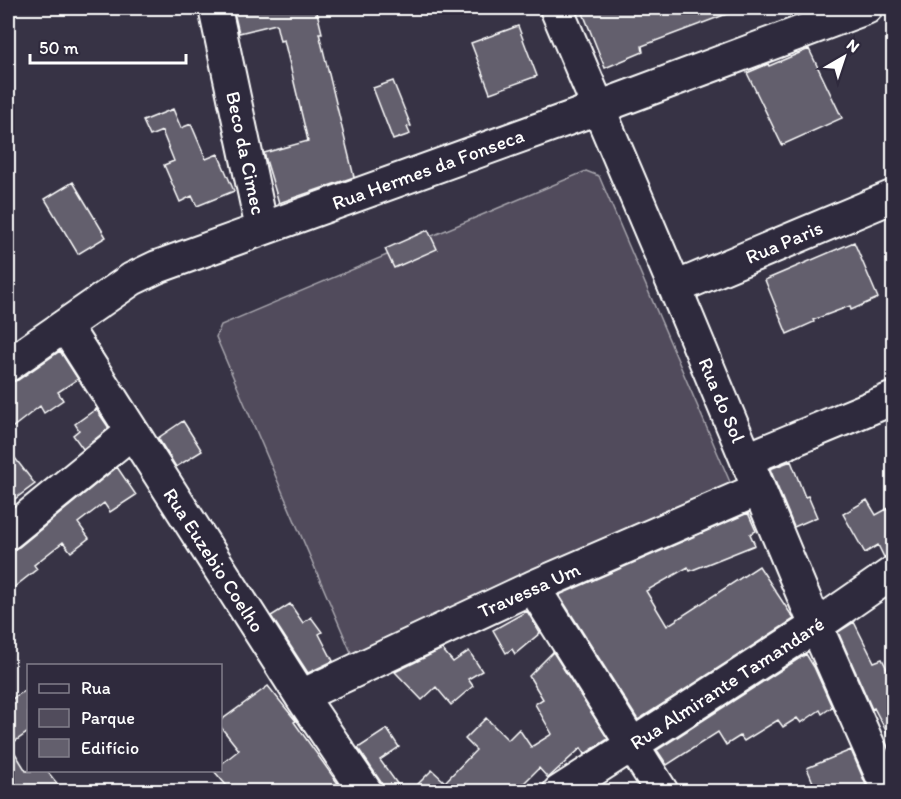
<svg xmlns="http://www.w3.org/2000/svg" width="901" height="799" viewBox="0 0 901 799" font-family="Itim,sans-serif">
  <rect width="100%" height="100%" fill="#373345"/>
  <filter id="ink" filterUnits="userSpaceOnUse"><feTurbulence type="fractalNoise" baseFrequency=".0167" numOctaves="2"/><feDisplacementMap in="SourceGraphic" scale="12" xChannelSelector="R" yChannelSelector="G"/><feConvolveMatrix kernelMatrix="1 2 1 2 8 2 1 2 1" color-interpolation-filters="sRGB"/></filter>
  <g filter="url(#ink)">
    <path fill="#514c5c" stroke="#a8a6ae" stroke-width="1.5" d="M586 171 599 176 733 489 353 657 216 337 221 325Z"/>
    <path fill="#635f6d" stroke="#fff" stroke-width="1.5" d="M233 8H316L322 33H319L354 177 279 203 264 153 308 141 284 40 280 41 276 24 239 33Z
      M581 8H740V9L642 46 643 52 605 68Z
      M518 26 537 76 490 93 471 43Z
      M809 49 842 118 782 145 747 73 768 64 769 66Z
      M393 81 411 126 407 127 410 134 393 140 373 88Z
      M173 109 181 128 191 124 206 159 218 154 234 191 197 206 192 196 180 202 164 165 174 161 162 131 150 136 143 121Z
      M73 182 106 237 78 254 45 199Z
      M428 230 437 249 394 268 385 249Z
      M854 242 878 298 851 310 850 306 813 320 814 322 787 334 765 280Z
      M60 351 78 379 58 392 63 400 44 413 40 406 8 431V383L18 380Z
      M96 409 109 428 83 449 73 435 79 430 75 424Z
      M183 421 202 451 176 467 158 438Z
      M8 449 35 484 8 504Z
      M791 461 805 497 808 496 817 517 794 527 770 469Z
      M117 467 136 495 110 512 104 503 78 523 89 538 71 552 63 542 34 565 37 569 8 592V550L19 547Z
      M867 500 876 515 894 505V554L884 557 878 545 865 553 843 514Z
      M748 513 756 531 750 534 755 545 690 571 688 567 646 591 667 626 759 566 794 619 638 720 559 595Z
      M290 604 303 623 311 617 322 632 319 634 333 661 308 673 271 616Z
      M527 611 540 633 515 654 512 649 506 653 493 630Z
      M854 622 874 662 882 659 894 683V746L874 708 872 709 838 632Z
      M442 649 453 662 469 651 482 671 468 679 473 686 451 705 436 687 422 700 395 672Z
      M553 652 608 739 585 754 581 748 548 778 539 768 515 792H410L432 770 445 782 476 750 465 739 486 718 508 740 519 729 531 747 552 734 535 704 543 699 529 676Z
      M806 654 814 667 832 707 822 714 820 710 801 723 797 718 783 727 778 720 744 741 740 736 726 745 718 732 667 765 657 750Z
      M268 686 296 721 294 722 344 792H232L214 771H220V765L239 750 220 726V721Z
      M28 688V732L10 745 26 771H47L64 792H8V702Z
      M387 729 399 747 380 760 403 792H384L381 782 358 748Z
      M851 750 869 792H817L807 768Z"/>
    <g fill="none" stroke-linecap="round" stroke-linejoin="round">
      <g stroke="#fff" stroke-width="36">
        <path id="minor" d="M215 8 262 229
          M556 8 675 288 816 626 889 792
          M675 288 894 196
          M65 326 301 696 366 792
          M8 365 132 279 157 267 598 108 866 8
          M747 459 894 398
          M8 533 132 432
          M533 587 662 792
          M301 696 533 587 759 489
          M559 792 816 626 894 572"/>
      </g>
      <use href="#minor" stroke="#2f2a3d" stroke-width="32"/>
    </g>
  </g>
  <g text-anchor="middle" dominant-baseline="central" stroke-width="4.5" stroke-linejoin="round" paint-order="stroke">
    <g font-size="20" fill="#fff" stroke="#2f2a3d">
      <text transform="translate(246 153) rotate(78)">Beco da Cimec</text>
      <text transform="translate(428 169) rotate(-20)">Rua Hermes da Fonseca</text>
      <text transform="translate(784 242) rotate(-23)">Rua Paris</text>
      <text transform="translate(722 400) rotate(67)">Rua do Sol</text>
      <text transform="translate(214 560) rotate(57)">Rua Euzebio Coelho</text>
      <text transform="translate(529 590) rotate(-24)">Travessa Um</text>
      <text transform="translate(727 683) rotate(-33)">Rua Almirante Tamandaré</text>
    </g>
  </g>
  <rect width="901" height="799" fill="none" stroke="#2f2a3d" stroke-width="30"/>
  <rect x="15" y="15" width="871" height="769" fill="none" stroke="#fff" stroke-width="2" filter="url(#ink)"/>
  <rect x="27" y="664" width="195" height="108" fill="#2f2a3d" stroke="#827f8b" stroke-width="1.5"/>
  <rect x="39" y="684" width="30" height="9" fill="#2f2a3d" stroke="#827f8b" stroke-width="1.5"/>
  <text x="81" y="694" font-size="18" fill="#ffffff">Rua</text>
  <rect x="39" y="709" width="30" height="18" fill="#514c5c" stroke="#827f8b" stroke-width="1.5"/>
  <text x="81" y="724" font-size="18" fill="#ffffff">Parque</text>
  <rect x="39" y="739" width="30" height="18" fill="#635f6d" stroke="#827f8b" stroke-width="1.5"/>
  <text x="81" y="754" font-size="18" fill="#ffffff">Edifício</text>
  <g transform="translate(844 57) rotate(39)" stroke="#2f2a3d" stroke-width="4.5" paint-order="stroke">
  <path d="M0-4.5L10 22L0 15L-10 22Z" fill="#ffffff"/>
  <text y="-9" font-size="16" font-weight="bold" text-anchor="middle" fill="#ffffff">N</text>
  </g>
  <path d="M30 54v9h156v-9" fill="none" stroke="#ffffff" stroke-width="3"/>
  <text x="39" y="54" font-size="18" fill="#ffffff" stroke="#2f2a3d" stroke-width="4.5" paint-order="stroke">50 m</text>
</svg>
